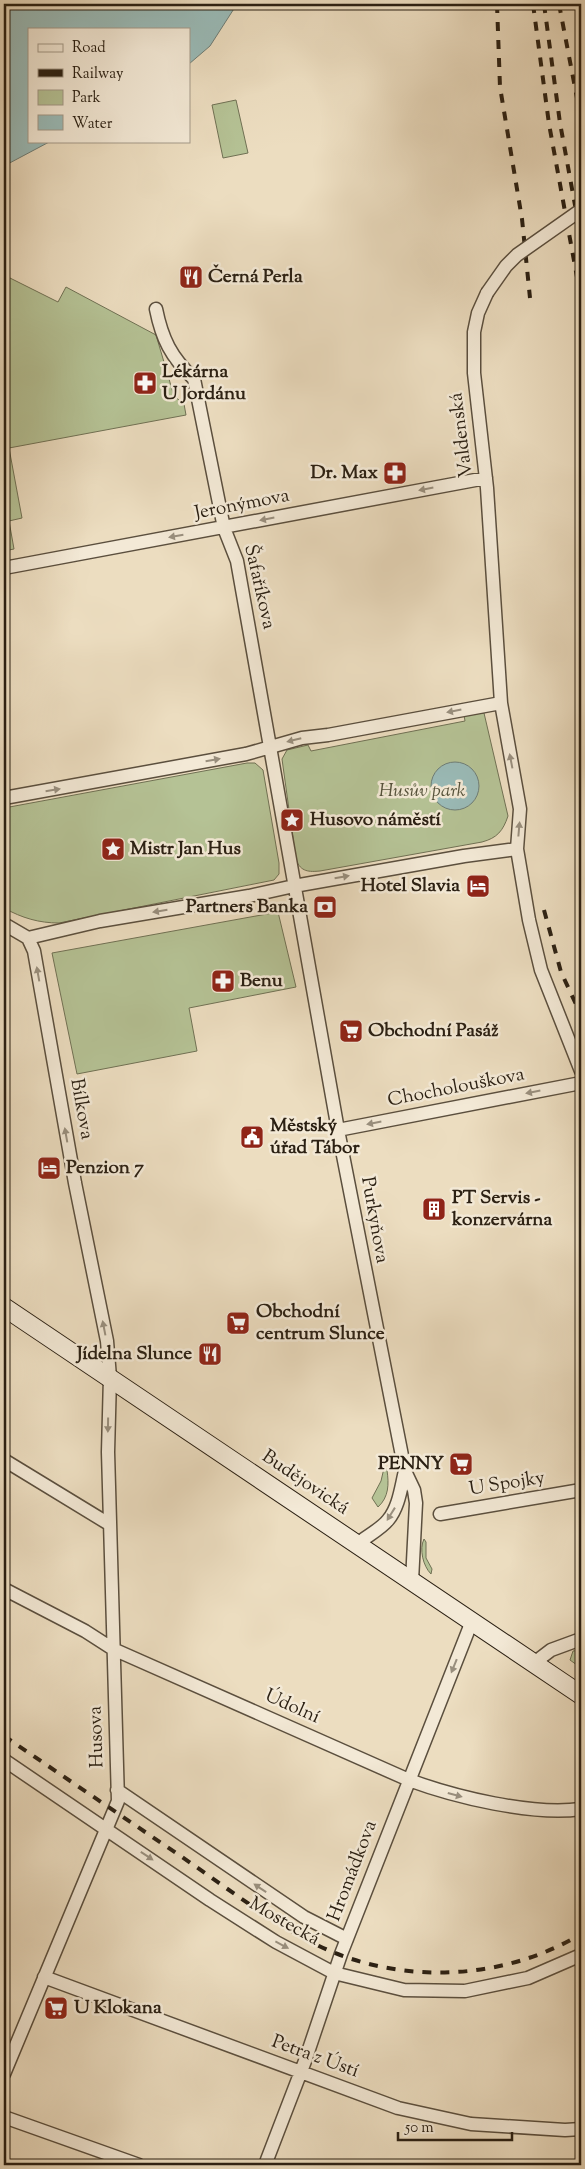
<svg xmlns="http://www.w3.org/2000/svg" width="585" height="2169" viewBox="0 0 585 2169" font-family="'Sorts Mill Goudy',serif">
  <rect width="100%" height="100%" fill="#ecddc0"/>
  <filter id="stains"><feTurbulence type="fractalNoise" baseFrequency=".004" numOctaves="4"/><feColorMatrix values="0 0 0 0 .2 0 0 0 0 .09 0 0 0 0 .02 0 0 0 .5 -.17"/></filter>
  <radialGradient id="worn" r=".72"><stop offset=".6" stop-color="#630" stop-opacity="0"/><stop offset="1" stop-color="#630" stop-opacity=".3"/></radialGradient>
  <path fill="#b5c295" stroke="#707154" d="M236 100 248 153 223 158 212 105Z
    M4 275 58 302 66 287 156 335 174 396 184 404 186 415 9 448 22 518 9 521 14 549 4 551Z
    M484 713 508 816C503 831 497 838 482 842L320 871C309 872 301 872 296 860L282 759 287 750 308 745 311 751 465 721 464 715Z
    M247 763H255L263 770 279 863V874L274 880 59 923C39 923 22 918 4 908V808Z
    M278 912 296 987 189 1008 197 1051 77 1074 52 953Z
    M384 1468H386L387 1470C389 1484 389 1497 378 1507L372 1498 381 1481Z
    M424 1539 426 1542V1558L432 1569 431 1574C423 1566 419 1549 424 1539Z
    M581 1650V1668L570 1660 573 1651Z"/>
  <path fill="#9abbb8" stroke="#6e7d76" d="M4 4H237L210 46 189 64V29H29V141H51L4 166Z
    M431 786a24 24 0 1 1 48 0a24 24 0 1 1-48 0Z"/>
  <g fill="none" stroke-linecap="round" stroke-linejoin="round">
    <g stroke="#5b4f3e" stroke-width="15">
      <path id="minor" d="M487 293 478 313 474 332V373L487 488 501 703 520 809 517 849 529 920 541 970 581 1071
        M156 309C162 339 171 357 194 379L224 528 237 561 338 1130 405 1471 414 1490 416 1503 412 1581
        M4 568 486 478
        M4 798 246 754 302 738 328 735 501 703
        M4 924 28 938 100 921 249 896 294 886 464 856 517 849
        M338 1130 581 1083
        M4 1460 109 1524
        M440 1514 581 1490
        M357 1544C367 1536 381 1529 388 1520 399 1507 401 1487 405 1471
        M4 1589 85 1631 113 1649 409 1780C455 1797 533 1816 581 1809
        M534 1663 551 1650 581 1639
        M4 1760 210 1900 276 1942 334 1973 404 1990 465 1991 528 1978 581 1955
        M117 1790 304 1917 347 1939
        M44 1977 398 2108 471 2124 565 2130 581 2129
        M4 2074 118 1801 108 1452 110 1377 107 1341 75 1183 34 951 28 938
        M4 2117 139 2165
        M265 2165 305 2061 341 1954 472 1621"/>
    </g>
    <g stroke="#2b2013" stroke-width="20">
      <path id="secondary" d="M4 1307 581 1695"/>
    </g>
    <use href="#minor" stroke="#f3e9d6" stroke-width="12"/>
    <use href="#secondary" stroke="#f3e9d6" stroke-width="18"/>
    <path stroke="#2b2013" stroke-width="4" stroke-dasharray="9 9" stroke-linecap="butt" d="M497 4 500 87 522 219 530 298
      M533 4 549 124 581 299
      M544 4 560 123 581 238
      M559 4 581 119
      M544 910 561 972 581 1015
      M4 1736C63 1776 123 1817 182 1857 227 1888 271 1922 319 1946 401 1985 503 1981 581 1934"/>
    <g stroke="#5b4f3e" stroke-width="15" stroke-linecap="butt">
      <path id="minor-bridge" d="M487 293 506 266 517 255 581 210"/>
    </g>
    <use href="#minor-bridge" stroke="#f3e9d6" stroke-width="12"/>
  </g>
  <defs><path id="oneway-solid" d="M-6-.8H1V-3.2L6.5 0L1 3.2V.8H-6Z" transform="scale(1.25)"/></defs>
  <g fill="#998f7e">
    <use href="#oneway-solid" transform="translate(426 489) rotate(169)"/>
    <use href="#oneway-solid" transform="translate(267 519) rotate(169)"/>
    <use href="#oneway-solid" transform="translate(176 536) rotate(170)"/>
    <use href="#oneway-solid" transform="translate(454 711) rotate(169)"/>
    <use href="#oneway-solid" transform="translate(294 740) rotate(166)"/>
    <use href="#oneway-solid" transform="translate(213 760) rotate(-10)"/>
    <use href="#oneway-solid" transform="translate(511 761) rotate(-101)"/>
    <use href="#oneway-solid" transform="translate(53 790) rotate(-9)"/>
    <use href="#oneway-solid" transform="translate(519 829) rotate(-85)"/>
    <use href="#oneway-solid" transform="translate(342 877) rotate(-10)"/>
    <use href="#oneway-solid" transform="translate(160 911) rotate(171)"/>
    <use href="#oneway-solid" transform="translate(38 974) rotate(-100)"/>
    <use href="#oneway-solid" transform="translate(533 1092) rotate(169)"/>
    <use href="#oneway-solid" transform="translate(374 1123) rotate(169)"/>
    <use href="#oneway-solid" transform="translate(66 1135) rotate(-100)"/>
    <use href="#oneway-solid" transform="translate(104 1328) rotate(-101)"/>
    <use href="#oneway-solid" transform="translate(108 1425) rotate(91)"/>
    <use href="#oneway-solid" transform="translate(391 1514) rotate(122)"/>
    <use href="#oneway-solid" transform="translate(454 1666) rotate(112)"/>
    <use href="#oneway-solid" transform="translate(455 1795) rotate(15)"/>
    <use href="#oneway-solid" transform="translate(147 1856) rotate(34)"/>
    <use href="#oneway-solid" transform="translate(260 1888) rotate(-146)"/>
    <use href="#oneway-solid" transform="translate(282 1945) rotate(28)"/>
  </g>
  <defs>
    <g id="restaurant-square" transform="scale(1.25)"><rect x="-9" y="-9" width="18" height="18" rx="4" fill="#8f2418" stroke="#f3e9d6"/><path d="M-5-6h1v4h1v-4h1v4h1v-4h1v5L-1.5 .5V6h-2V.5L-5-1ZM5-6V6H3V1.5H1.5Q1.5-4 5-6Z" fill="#fff"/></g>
    <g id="pharmacy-square" transform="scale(1.25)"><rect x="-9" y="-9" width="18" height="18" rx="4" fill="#8f2418" stroke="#f3e9d6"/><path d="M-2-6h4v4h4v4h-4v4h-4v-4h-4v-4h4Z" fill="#fff"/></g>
    <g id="sight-square" transform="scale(1.25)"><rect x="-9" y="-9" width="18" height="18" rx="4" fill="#8f2418" stroke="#f3e9d6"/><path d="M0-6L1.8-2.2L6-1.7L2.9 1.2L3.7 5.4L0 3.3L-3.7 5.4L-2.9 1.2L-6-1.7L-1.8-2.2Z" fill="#fff"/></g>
    <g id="hotel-square" transform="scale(1.25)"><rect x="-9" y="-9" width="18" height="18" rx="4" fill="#8f2418" stroke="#f3e9d6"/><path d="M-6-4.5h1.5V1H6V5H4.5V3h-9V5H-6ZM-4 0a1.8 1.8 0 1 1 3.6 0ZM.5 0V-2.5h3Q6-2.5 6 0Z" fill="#fff"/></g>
    <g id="bank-square" transform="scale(1.25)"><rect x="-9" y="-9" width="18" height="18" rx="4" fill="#8f2418" stroke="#f3e9d6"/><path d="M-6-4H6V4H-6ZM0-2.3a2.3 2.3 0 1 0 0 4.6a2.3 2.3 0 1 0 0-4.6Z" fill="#fff"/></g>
    <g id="supermarket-square" transform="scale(1.25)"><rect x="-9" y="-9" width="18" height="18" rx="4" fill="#8f2418" stroke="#f3e9d6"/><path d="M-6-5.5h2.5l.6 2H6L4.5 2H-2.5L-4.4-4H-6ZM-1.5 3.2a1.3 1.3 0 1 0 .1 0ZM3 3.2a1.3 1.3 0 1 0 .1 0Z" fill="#fff"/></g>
    <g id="civic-square" transform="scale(1.25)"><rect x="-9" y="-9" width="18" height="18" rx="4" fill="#8f2418" stroke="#f3e9d6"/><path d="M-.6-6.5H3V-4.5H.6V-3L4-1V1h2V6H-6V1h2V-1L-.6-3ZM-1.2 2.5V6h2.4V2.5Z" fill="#fff"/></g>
    <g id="building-square" transform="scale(1.25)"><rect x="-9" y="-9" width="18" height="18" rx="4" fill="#8f2418" stroke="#f3e9d6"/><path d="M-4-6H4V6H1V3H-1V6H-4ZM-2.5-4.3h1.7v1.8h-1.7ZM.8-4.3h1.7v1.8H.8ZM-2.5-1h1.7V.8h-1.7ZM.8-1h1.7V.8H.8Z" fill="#fff"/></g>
  </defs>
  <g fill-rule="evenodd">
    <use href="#restaurant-square" x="191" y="277"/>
    <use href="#pharmacy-square" x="145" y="383"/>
    <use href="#pharmacy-square" x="395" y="473"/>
    <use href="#sight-square" x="292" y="820"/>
    <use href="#sight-square" x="113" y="849"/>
    <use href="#hotel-square" x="478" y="886"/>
    <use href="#bank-square" x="325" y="907"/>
    <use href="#pharmacy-square" x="223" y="981"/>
    <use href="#supermarket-square" x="351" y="1031"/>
    <use href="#civic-square" x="252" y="1137"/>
    <use href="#hotel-square" x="49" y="1168"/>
    <use href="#building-square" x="434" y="1209"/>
    <use href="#supermarket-square" x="238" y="1323"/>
    <use href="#restaurant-square" x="210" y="1354"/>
    <use href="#supermarket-square" x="461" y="1464"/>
    <use href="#supermarket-square" x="56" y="2008"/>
  </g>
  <g text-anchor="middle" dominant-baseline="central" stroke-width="5" stroke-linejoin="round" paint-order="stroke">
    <g font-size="19" font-weight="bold" fill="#2b2013" stroke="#f3e9d6" text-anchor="start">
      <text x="208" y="277">Černá Perla</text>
      <text x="162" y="372">Lékárna<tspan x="162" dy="22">U Jordánu</tspan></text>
      <text x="378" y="473" text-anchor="end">Dr. Max</text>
      <text x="310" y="820">Husovo náměstí</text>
      <text x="130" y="849">Mistr Jan Hus</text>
      <text x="460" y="886" text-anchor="end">Hotel Slavia</text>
      <text x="308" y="907" text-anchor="end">Partners Banka</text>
      <text x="240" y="981">Benu</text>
      <text x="368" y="1031">Obchodní Pasáž</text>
      <text x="270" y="1126">Městský<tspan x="270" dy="22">úřad Tábor</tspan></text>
      <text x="66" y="1168">Penzion 7</text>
      <text x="452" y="1198">PT Servis -<tspan x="452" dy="22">konzervárna</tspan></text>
      <text x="256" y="1312">Obchodní<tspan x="256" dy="22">centrum Slunce</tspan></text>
      <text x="192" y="1354" text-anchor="end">Jídelna Slunce</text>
      <text x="444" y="1464" text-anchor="end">PENNY</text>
      <text x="74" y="2008">U Klokana</text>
    </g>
    <g font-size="19" fill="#2b2013" stroke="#f3e9d6">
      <text transform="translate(462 435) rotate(-97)">Valdenská</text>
      <text transform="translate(242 505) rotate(-11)">Jeronýmova</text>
      <text transform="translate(259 587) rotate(77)">Šafaříkova</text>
      <text transform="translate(456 1088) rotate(-11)">Chocholouškova</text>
      <text transform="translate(81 1109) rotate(80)">Bílkova</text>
      <text transform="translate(374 1220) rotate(80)">Purkyňova</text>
      <text transform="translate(305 1483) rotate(34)">Budějovická</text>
      <text transform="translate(507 1484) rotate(-9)">U Spojky</text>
      <text transform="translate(292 1707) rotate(24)">Údolní</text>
      <text transform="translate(97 1737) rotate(-92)">Husova</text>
      <text transform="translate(353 1871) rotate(-69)">Hromádkova</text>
      <text transform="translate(284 1922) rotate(30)">Mostecká</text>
      <text transform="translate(315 2057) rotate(20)">Petra z Ústí</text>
    </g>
    <g font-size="19" font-style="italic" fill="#54513a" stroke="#f3e9d6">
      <text x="422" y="791">Husův park</text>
    </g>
  </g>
  <rect width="585" height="2169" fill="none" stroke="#ecddc0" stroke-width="20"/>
  <rect x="5" y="5" width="575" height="2159" fill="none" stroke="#2b2013" stroke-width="2.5"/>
  <rect x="10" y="10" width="565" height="2149" fill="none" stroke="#2b2013"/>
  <rect x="28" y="28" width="162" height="115" fill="#f3e9d6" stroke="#a39988"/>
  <rect x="38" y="44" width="25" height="8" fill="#f3e9d6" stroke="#a39988"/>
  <text x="72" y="52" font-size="15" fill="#2b2013">Road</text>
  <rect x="38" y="69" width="25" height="8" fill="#2b2013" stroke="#a39988"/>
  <text x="72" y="78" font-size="15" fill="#2b2013">Railway</text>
  <rect x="38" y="90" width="25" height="15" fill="#b5c295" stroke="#a39988"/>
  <text x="72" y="102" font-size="15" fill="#2b2013">Park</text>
  <rect x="38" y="115" width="25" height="15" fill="#9abbb8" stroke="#a39988"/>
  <text x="72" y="128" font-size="15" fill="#2b2013">Water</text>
  <path d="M398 2132v8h114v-8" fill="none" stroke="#2b2013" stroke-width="2.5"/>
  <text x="405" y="2132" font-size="15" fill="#2b2013" stroke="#f3e9d6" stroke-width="4" paint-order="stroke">50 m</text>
  <rect width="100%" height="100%" filter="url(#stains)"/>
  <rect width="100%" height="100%" fill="url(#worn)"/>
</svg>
